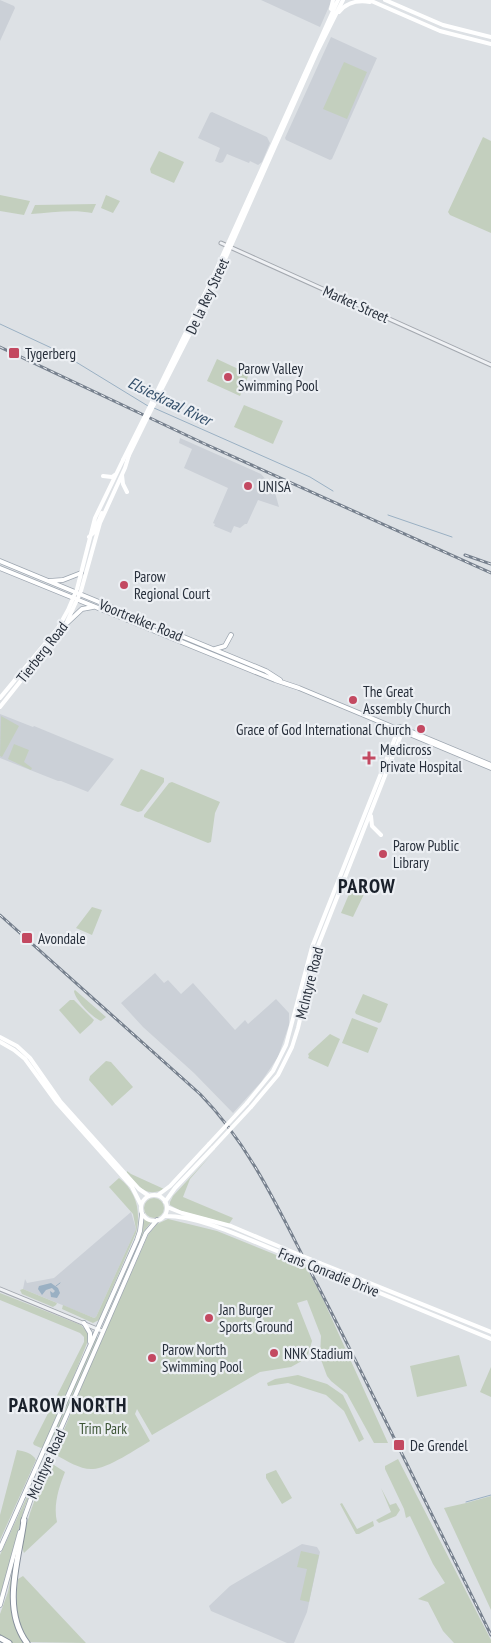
<svg xmlns="http://www.w3.org/2000/svg" width="491" height="1643" viewBox="0 0 491 1643" font-family="'PT Sans Narrow',sans-serif">
  <rect width="100%" height="100%" fill="#dde1e5"/>
  <path fill="#cbd0d7" d="M0 0 14 6 15 8 0 41Z
    M261 0H331V2L320 27Z
    M331 37 377 58 332 159 330 160 286 140 285 138Z
    M212 112 267 137 270 143 262 162 258 165 250 161 249 163 227 154 223 162 220 163 215 161 220 148 198 138 210 113Z
    M180 438 261 474 274 489 279 507 258 500 247 524H245L240 528 234 526 231 533 214 526 215 524 213 523 228 488 184 468 192 449 179 443Z
    M0 714 33 727 34 726 114 759 88 792 61 781H58L0 758Z
    M155 973 164 983 168 980 181 994 193 983 235 1030 245 1020 248 1024 276 999 289 1013V1025L278 1057 261 1082 233 1113 194 1073 143 1027 121 1003Z
    M131 1212 136 1229 96 1317 94 1318 23 1289 25 1279 27 1283 54 1278Z
    M302 1544 317 1547 320 1552 307 1612 294 1643H287L211 1611 209 1606 230 1586Z"/>
  <path fill="#c3cfbe" d="M344 62 367 72 347 119 323 109Z
    M483 137 491 141V233L450 215 448 212Z
    M159 151 184 162 174 183 151 173 150 169Z
    M0 195 30 201 24 215 0 211Z
    M106 195 120 201 113 213 101 208Z
    M96 204 92 213C72 209 51 213 31 214L35 205Z
    M217 359 249 374 240 396 207 381Z
    M244 405 283 421 273 444 234 427Z
    M1 716 19 726 2 757 0 756Z
    M14 744 29 750 24 762 32 768 31 770 8 759Z
    M141 769 164 778V782L142 811 138 812 120 805Z
    M172 782 220 802 215 813 211 842 208 843 144 817V815L169 783Z
    M352 887 365 892 353 917 341 913Z
    M92 907 102 910 92 935 76 928Z
    M75 990 106 1017 101 1021C93 1018 75 1000 74 991Z
    M363 994 388 1004 381 1022 379 1023 356 1014 355 1012Z
    M70 1000H74L94 1020 92 1023 80 1034 59 1010Z
    M352 1018 378 1028 368 1053 342 1043Z
    M330 1034 340 1039 328 1067 308 1058 309 1056 308 1054Z
    M106 1061 111 1062 133 1087 112 1106 89 1080 90 1076Z
    M211 1155 190 1179 183 1197 233 1218 229 1224 181 1211 170 1205V1202L173 1196Z
    M127 1171 131 1174 164 1189C145 1198 139 1186 127 1173Z
    M119 1178C137 1192 141 1212 136 1233L99 1320 93 1323 62 1309 63 1305 94 1318 96 1317 136 1229 133 1214 109 1187Z
    M144 1208a10 10 0 1 1 20 0a10 10 0 1 1-20 0Z
    M144 1219 151 1222 144 1231 103 1324 139 1239Z
    M168 1219 217 1231 306 1267 322 1297 388 1443H374L347 1394 331 1381 327 1376 320 1357 321 1336 307 1300 297 1303 312 1341 307 1358 291 1367 260 1372 152 1435 137 1409 135 1414 150 1441C138 1448 107 1469 93 1469 81 1470 67 1461 56 1455L55 1452 88 1371 148 1235 157 1224Z
    M23 1289 57 1303 56 1305 53 1307 22 1294 20 1290Z
    M0 1293 81 1325 89 1334 87 1343 70 1386 44 1446 41 1448 34 1445 33 1443 84 1342V1337L80 1333 0 1300Z
    M97 1335V1340L62 1422 47 1448Z
    M459 1355 467 1386 417 1397 410 1366Z
    M491 1367V1397L480 1392Z
    M298 1375 327 1384 343 1395 364 1439 359 1442 344 1411 326 1395 288 1383 268 1386 267 1383 275 1379Z
    M17 1450C23 1451 33 1453 36 1460L0 1540V1515Z
    M398 1459 491 1640V1643H454L443 1631 428 1602 418 1599 445 1583 433 1564 410 1516 406 1518 404 1509 385 1469V1466Z
    M43 1462 25 1506 0 1597V1555Z
    M50 1465H54L65 1472C59 1487 53 1505 57 1522L24 1553C17 1541 42 1478 50 1465Z
    M276 1470 292 1498 282 1504 266 1478V1474Z
    M381 1488 390 1505 396 1503 400 1510 396 1516 379 1523 376 1520 391 1512Z
    M491 1496V1610L444 1508 466 1503Z
    M342 1503 357 1529 373 1521 374 1526 359 1534H356L340 1504Z
    M301 1551 319 1555 309 1602 300 1600 307 1569 297 1567Z
    M16 1554C12 1588 3 1613 24 1643H11L0 1637V1614L8 1592Z
    M23 1576 86 1643 30 1642C15 1620 15 1605 18 1579Z"/>
  <path fill="#9ab0c3" d="M51 1283 58 1288 60 1293 57 1298 51 1297 50 1291 53 1293 55 1291 52 1288 46 1290 42 1295 38 1289 39 1286Z"/>
  <g fill="none" stroke-linecap="round" stroke-linejoin="round">
    <path stroke="#9ab0c3" stroke-width="1" d="M0 324 58 351 148 406
      M154 408 310 477 333 491
      M388 515 452 537
      M56 1286 60 1283
      M466 1502 491 1495"/>
    <g stroke="#a3a8af" stroke-width="5">
      <path id="tertiary" d="M221 243 491 365
        M0 1289 102 1331"/>
    </g>
    <g stroke="#9da6b0" stroke-width="5.5">
      <path id="primary" d="M0 561 266 671 280 680
        M0 568 275 680 299 688 491 768
        M49 581 63 580 81 573
        M66 624 82 609 93 607
        M215 649 225 646 231 635
        M396 728 400 727 491 765
        M84 1323 90 1333V1342
        M23 1521 34 1490 146 1233 157 1220
        M0 1549 137 1240 140 1231 142 1214
        M0 1605 20 1532"/>
    </g>
    <g stroke="#858f9b" stroke-width="7">
      <path id="motorway" d="M24 1520C19 1560 1 1608 27 1643
        M0 1638 9 1643"/>
    </g>
    <use href="#tertiary" stroke="#eff1f4" stroke-width="3"/>
    <path stroke="#fff" stroke-width="4" d="M369 0 440 31 491 44
      M385 0 443 25 491 37
      M331 9 333 0
      M339 12C347 2 358 0 370 2
      M152 402 212 279 338 0
      M154 404 206 302 317 52 343 0
      M122 475 123 484 127 492
      M103 476 112 477 116 474
      M89 537 94 532 102 513
      M0 698 58 628 68 610 77 589 95 518 123 460
      M0 707 66 624 81 591 100 523 125 468 129 455
      M371 816 372 826 381 835
      M0 1037 17 1046 30 1058 60 1101 139 1189 149 1196
      M0 1042 14 1050 25 1059 57 1103 132 1187 141 1205
      M247 1103 273 1071 286 1045 312 947 399 728
      M251 1107 278 1075 292 1047 298 1028 316 951 403 730
      M158 1195 170 1186 209 1144
      M141 1208a13 13 0 1 1 26 0a13 13 0 1 1-26 0Z
      M165 1202 175 1188 213 1148
      M167 1207 182 1213 231 1226 283 1248
      M164 1216C200 1215 253 1242 287 1255
      M320 1263 491 1332
      M324 1270 491 1339"/>
    <use href="#primary" stroke="#fff" stroke-width="4"/>
    <use href="#motorway" stroke="#fff" stroke-width="5"/>
    <g stroke="#77818e" stroke-width="3">
      <path id="rail" d="M0 347 205 444 491 573
        M465 555 491 564
        M0 915 200 1094C253 1148 283 1219 318 1286 377 1402 434 1519 491 1635"/>
    </g>
    <use href="#rail" stroke="#eceff3" stroke-width="1" stroke-dasharray="4" stroke-linecap="butt"/>
    <path stroke="#fff" stroke-width="4" d="M129 455 154 404
      M123 460 152 402
      M209 1144 247 1103
      M213 1148 251 1107
      M283 1248 320 1263
      M287 1255 324 1270"/>
  </g>
  <g fill="#c34961" stroke="#eceff3" stroke-width="2">
    <rect x="8" y="347" width="12" height="12" rx="2.5"/>
    <circle cx="228" cy="377" r="5"/>
    <circle cx="248" cy="486" r="5"/>
    <circle cx="124" cy="585" r="5"/>
    <circle cx="353" cy="700" r="5"/>
    <circle cx="421" cy="729" r="5"/>
    <path d="M366.5 750.5h5v5h5v5h-5v5h-5v-5h-5v-5h5z"/>
    <circle cx="383" cy="854" r="5"/>
    <rect x="21" y="932" width="12" height="12" rx="2.5"/>
    <circle cx="209" cy="1318" r="5"/>
    <circle cx="274" cy="1353" r="5"/>
    <circle cx="152" cy="1358" r="5"/>
    <rect x="393" y="1439" width="12" height="12" rx="2.5"/>
  </g>
  <g text-anchor="middle" dominant-baseline="central" stroke-width="4.5" stroke-linejoin="round" paint-order="stroke">
    <g font-size="15" fill="#272f3b" stroke="#eceff3">
      <text transform="translate(207 296) rotate(-65)">De la Rey Street</text>
      <text transform="translate(356 304) rotate(24)">Market Street</text>
      <text transform="translate(141 620) rotate(22)">Voortrekker Road</text>
      <text transform="translate(42 652) rotate(-52)">Tierberg Road</text>
      <text transform="translate(309 983) rotate(-76)">McIntyre Road</text>
      <text transform="translate(329 1272) rotate(22)">Frans Conradie Drive</text>
      <text transform="translate(46 1464) rotate(-66)">McIntyre Road</text>
    </g>
    <g font-size="15" fill="#272f3b" stroke="#eceff3" text-anchor="start">
      <text x="25" y="353">Tygerberg</text>
      <text x="238" y="368">Parow Valley<tspan x="238" dy="17">Swimming Pool</tspan></text>
      <text x="258" y="486">UNISA</text>
      <text x="134" y="576">Parow<tspan x="134" dy="17">Regional Court</tspan></text>
      <text x="363" y="691">The Great<tspan x="363" dy="17">Assembly Church</tspan></text>
      <text x="411" y="729" text-anchor="end">Grace of God International Church</text>
      <text x="380" y="749">Medicross<tspan x="380" dy="17">Private Hospital</tspan></text>
      <text x="393" y="845">Parow Public<tspan x="393" dy="17">Library</tspan></text>
      <text x="38" y="938">Avondale</text>
      <text x="219" y="1309">Jan Burger<tspan x="219" dy="17">Sports Ground</tspan></text>
      <text x="162" y="1349">Parow North<tspan x="162" dy="17">Swimming Pool</tspan></text>
      <text x="284" y="1353">NNK Stadium</text>
      <text x="410" y="1445">De Grendel</text>
    </g>
    <g font-size="15" fill="#3d5536" stroke="#eceff3">
      <text x="103" y="1428">Trim Park</text>
    </g>
    <g font-size="16" font-style="italic" fill="#35506b" stroke="#eceff3">
      <text transform="translate(170 401) rotate(26)">Elsieskraal River</text>
    </g>
    <g font-size="20" font-weight="bold" letter-spacing="1" fill="#1a212b" stroke="#eceff3">
      <text x="367" y="886">PAROW</text>
      <text x="68" y="1405">PAROW NORTH</text>
    </g>
  </g>
</svg>
